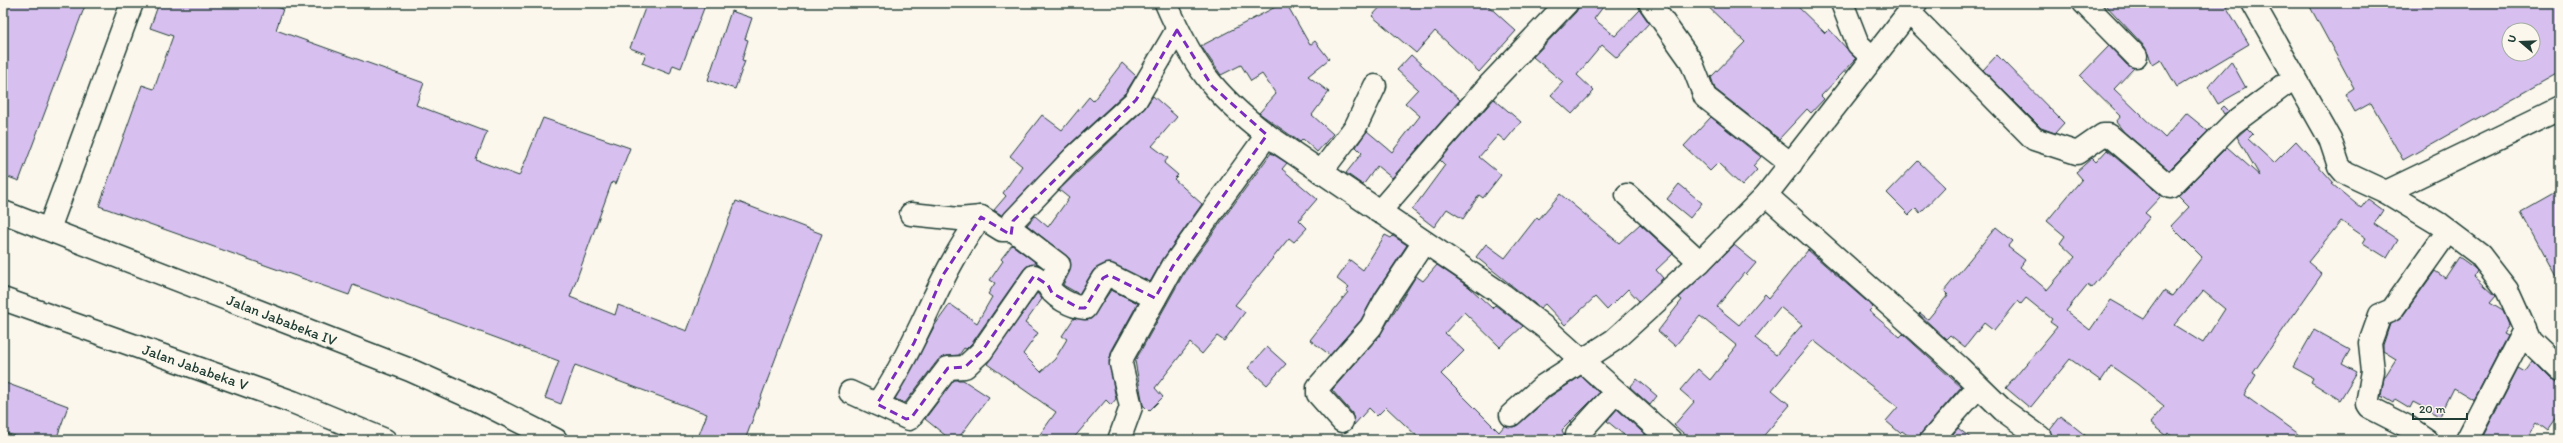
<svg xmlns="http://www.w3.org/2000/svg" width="2563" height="443" viewBox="0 0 2563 443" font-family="Itim,sans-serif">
  <rect width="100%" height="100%" fill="#fbf7ec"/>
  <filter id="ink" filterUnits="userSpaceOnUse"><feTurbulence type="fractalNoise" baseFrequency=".025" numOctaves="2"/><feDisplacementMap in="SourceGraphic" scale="8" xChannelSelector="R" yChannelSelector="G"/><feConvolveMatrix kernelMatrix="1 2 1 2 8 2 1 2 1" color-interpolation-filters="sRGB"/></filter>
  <g filter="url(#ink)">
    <path fill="#d7c0f0" stroke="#1f3d34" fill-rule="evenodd" d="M3 3H86L19 181 3 175Z
      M159 3H265L283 9 276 30 424 83 416 105 487 132 476 160 519 176 543 118 630 148 616 184 612 182 570 297 615 315 618 305 687 331 736 201 822 234 745 440H697L707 414 575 365 561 404 545 398 559 361 353 285 349 295 99 206 142 85 154 89 173 36 150 28Z
      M647 3H706L681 68 673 65 670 74 642 63 646 54 630 48Z
      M1283 3H1286L1310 45 1315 41 1329 59 1308 76 1329 92 1312 115 1333 134 1317 152 1303 139 1300 142 1259 113 1276 94 1262 74 1251 81 1241 65 1221 75 1201 46Z
      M1384 3H1485L1516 31 1479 72 1435 31 1416 53 1372 16Z
      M1581 3H1606L1594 19 1615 36 1640 10 1649 23 1617 58 1602 45 1577 75 1594 91 1572 114 1551 95 1563 82 1533 57 1576 12Z
      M1704 3H1794L1825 33 1829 29 1856 59 1821 96 1824 99 1811 113 1807 109 1779 139 1715 89 1711 77 1745 42Z
      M2104 3H2224L2249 44 2177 87 2161 60 2153 65 2145 47Z
      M2308 3H2560V72L2403 160 2371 103 2355 112 2345 94 2354 88ZM2509 30H2533V54H2509Z
      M731 11 752 18 745 39 748 40 742 60 745 61 735 89 708 80Z
      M2109 46 2127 65 2134 68 2114 89 2165 138 2186 113 2208 131 2169 170 2124 132 2116 122 2121 116 2080 76Z
      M1411 55 1460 100 1392 178 1377 166 1363 185 1346 173 1362 153 1356 147 1367 131 1392 152 1420 116 1405 103 1418 89 1397 70Z
      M1997 55 2064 123 2055 133 2041 128 1983 70Z
      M2231 61 2246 88 2218 104 2208 87Z
      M1122 63 1136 76 1126 92 1066 148 1003 216 994 210 1006 196 1003 193 1022 166 1010 156 1042 115 1062 130 1089 97 1093 101Z
      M1153 96 1177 117 1152 146 1168 158 1164 163 1178 175 1174 179 1202 204 1163 259 1150 282 1109 263 1093 271 1079 294 1063 285 1070 271V259L1027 225 1035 216 1048 227 1069 198 1059 190 1144 109Z
      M1494 99 1521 122 1505 141 1498 135 1479 157 1501 175 1483 198 1479 195 1463 219 1447 209 1434 227 1412 210 1445 165 1440 160Z
      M2224 106 2229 111 2224 114 2221 109Z
      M1711 117 1761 157 1753 166 1757 170 1742 186 1718 163 1710 171 1684 146Z
      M2247 128 2253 134 2248 139 2274 163 2296 141 2334 183 2332 184 2361 208 2368 199 2383 210 2374 224 2398 240 2387 258 2363 243 2366 238 2341 221 2308 262 2322 274 2253 373 2256 375 2244 395 2306 440H2176L2168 433 2166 436 2150 423 2164 406 2137 384 2111 366 2101 381 2070 359 2030 408 2006 388 2057 327 2050 322 2052 319 2026 298 2021 304 2018 301 1994 331 1984 323 1965 347 1950 335 1946 339 1919 314 1920 313 1928 319 1948 295 1944 291 1996 227 2013 241 2008 247 2025 260 2020 267 2047 290 2075 257 2060 243 2065 236 2047 221 2082 179 2076 172 2092 158 2096 162 2107 150 2161 196 2145 213 2150 217 2091 288 2087 285 2066 311 2090 330 2111 300 2144 319 2164 291 2172 296 2202 257 2171 226 2189 207 2178 196 2227 147 2260 176 2237 137ZM2203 291 2225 309 2203 343 2174 325Z
      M1271 153 1287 163 1282 169 1317 199 1299 220 1307 228 1294 242 1289 238 1235 305 1245 312 1224 341 1217 336 1202 354 1190 343 1155 388 1163 397 1149 411 1143 405 1135 361 1184 273Z
      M1918 161 1945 187 1920 213 1916 208 1909 215 1887 193Z
      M1679 184 1702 203 1690 218 1667 199Z
      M2560 190V284L2521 212Z
      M1560 194 1619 243 1640 224 1673 254 1656 270 1663 278 1639 301 1628 289 1607 310 1595 297 1565 325 1545 304 1540 308 1476 257 1486 244 1505 258 1537 217 1539 219Z
      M1385 235 1391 238 1393 236 1407 245 1376 292 1361 320 1330 355 1310 340 1348 292 1346 291 1349 288 1337 279 1350 260 1363 270Z
      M1012 245 1038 264 1029 265 1024 269 972 343 966 349 964 348 959 355 947 356 938 360 905 403 895 399 935 325 950 304 977 323 992 297 988 294 995 283 990 280 1003 261 1001 259Z
      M1734 245 1756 263 1746 275 1744 273 1717 307 1739 325 1765 294 1769 298 1808 250 1873 307 1869 311 1900 337 1903 334 1961 387 1922 432 1918 440H1914L1902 431 1900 433 1886 421 1898 407 1813 340 1772 390 1790 405 1760 440H1691L1674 425 1694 402 1680 390 1698 369 1710 380 1737 346 1700 316 1675 346 1658 331 1682 300 1679 298ZM1780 307 1802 325 1776 355 1755 338Z
      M2459 257 2473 267 2477 271 2474 276 2496 296 2490 303 2503 311 2509 325 2503 334 2507 336 2474 400 2454 388 2440 416 2413 402 2410 408 2395 399 2393 403 2381 396 2384 378 2396 359 2383 351V345L2390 324 2402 317 2435 271 2445 278Z
      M1437 265 1469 287 1492 308 1495 305 1523 326 1500 347 1464 312 1445 333 1464 351 1441 374 1499 432 1505 425 1513 427 1519 424 1551 396 1581 376 1599 393 1562 430 1566 440H1421L1386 407 1377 416 1369 408 1354 425 1352 413 1332 390 1380 335 1416 276 1423 281Z
      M1111 290 1138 303 1112 350 1109 361 1116 399 1111 405 1106 400 1072 440H1036L1056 412 987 364 1037 293 1042 299 1025 323 1038 333 1023 354 1041 372 1055 359 1067 339 1062 336 1074 318 1091 319Z
      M2314 330 2350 350 2342 364 2357 372 2340 400 2311 382 2313 378 2293 367Z
      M1267 347 1286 364 1267 385 1248 368Z
      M2533 361 2551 379 2560 382V415L2548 432 2536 423 2524 440H2481L2518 368 2525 372Z
      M1637 379 1657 396 1650 405 1630 387Z
      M954 380H963L989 397 957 440H951L925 419Z
      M3 382 68 406 56 440H26L3 432Z
      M1617 409 1651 440H1630L1607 421Z
      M2061 416 2091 440H2052L2050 430Z
      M1958 428 1973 440H1948Z"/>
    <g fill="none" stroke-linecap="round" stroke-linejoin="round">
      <g stroke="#1f3d34" stroke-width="25">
        <g id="minor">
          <path d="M1166 3C1193 65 1212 93 1267 135L1503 295 1548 330 1670 440"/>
          <path d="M1650 3 1691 61 1705 97 1791 164"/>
          <path d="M1842 3 1858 44 1873 58"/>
          <path d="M2084 3 2136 56"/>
          <path d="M2253 3 2330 139 2339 166 2345 173 2386 192 2439 224 2480 255 2507 290 2530 341 2560 370"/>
          <path d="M1909 12 2034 139 2077 153 2103 135H2109L2170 187 2232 124 2295 77"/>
          <path d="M1321 172 1356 126 1375 86"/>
          <path d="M2386 192 2560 108"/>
          <path d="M1627 195 1700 262"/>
          <path d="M1766 195 1959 367 2003 410 2040 437"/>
          <path id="s1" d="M3 212 410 370 477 400 556 440"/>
          <path d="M1379 212 1491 83 1567 3"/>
          <path d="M911 214 959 219 981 217 1002 230H1013"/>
          <path d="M49 229 132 3"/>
          <path d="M1155 298 1109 275 1103 278 1085 308C1073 307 1052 297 1048 285L1059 265 1013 230V221L1074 157 1136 100 1177 30"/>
          <path id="s2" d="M3 299 293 402 385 440"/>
          <path d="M850 392 909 419 948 368 965 367 982 351 1034 276 1048 285"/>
          <path d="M877 404C919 344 937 275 981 217"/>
          <path d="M1511 415 1543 386 1614 340 1700 262 1766 195 1916 3"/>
          <path d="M1342 421 1318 394V387L1371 327 1386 299 1424 242"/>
          <path d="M1119 440 1131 407 1121 364 1123 356 1173 266 1267 135"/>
          <path d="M1579 440 1577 435 1616 392"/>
          <path d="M1931 440 1978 387"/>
          <path d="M2427 440 2408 427 2369 407 2367 404 2373 371 2370 343 2380 315 2392 310 2448 231"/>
          <path d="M2467 440 2525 328"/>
        </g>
      </g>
      <use href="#minor" stroke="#fbf7ec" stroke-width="22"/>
    </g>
  </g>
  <path fill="none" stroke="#7b2cbf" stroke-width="3" stroke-dasharray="8 5" stroke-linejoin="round" d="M1177 30 1212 86 1267 135 1173 266 1155 298 1109 275 1103 278 1085 308H1079L1052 293 1048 285 1034 276 982 351 965 367 948 368 911 418 906 419 877 404 914 343 943 275 981 217 1011 235 1013 221 1136 100Z"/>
  <g text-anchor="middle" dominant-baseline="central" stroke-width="4" stroke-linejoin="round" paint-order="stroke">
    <g font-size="15" fill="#1f3d34" stroke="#fbf7ec">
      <text stroke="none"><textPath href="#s1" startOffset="299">Jalan Jababeka IV</textPath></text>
      <text stroke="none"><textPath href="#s2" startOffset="204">Jalan Jababeka V</textPath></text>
    </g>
  </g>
  <rect width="2563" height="443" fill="none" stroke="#fbf7ec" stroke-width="16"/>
  <rect x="8" y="8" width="2547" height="427" fill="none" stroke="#1f3d34" stroke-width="1.5" filter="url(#ink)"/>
  <g transform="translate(2521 42) rotate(289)"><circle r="19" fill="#fbf7ec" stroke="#a3ada2"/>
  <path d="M0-3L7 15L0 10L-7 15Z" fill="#1f3d34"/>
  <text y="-6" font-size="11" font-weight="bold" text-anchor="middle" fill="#1f3d34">U</text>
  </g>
  <path d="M2413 413v6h54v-6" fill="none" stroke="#1f3d34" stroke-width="2"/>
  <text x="2419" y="413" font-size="12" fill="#1f3d34" stroke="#fbf7ec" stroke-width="3" paint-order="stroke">20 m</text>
</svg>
